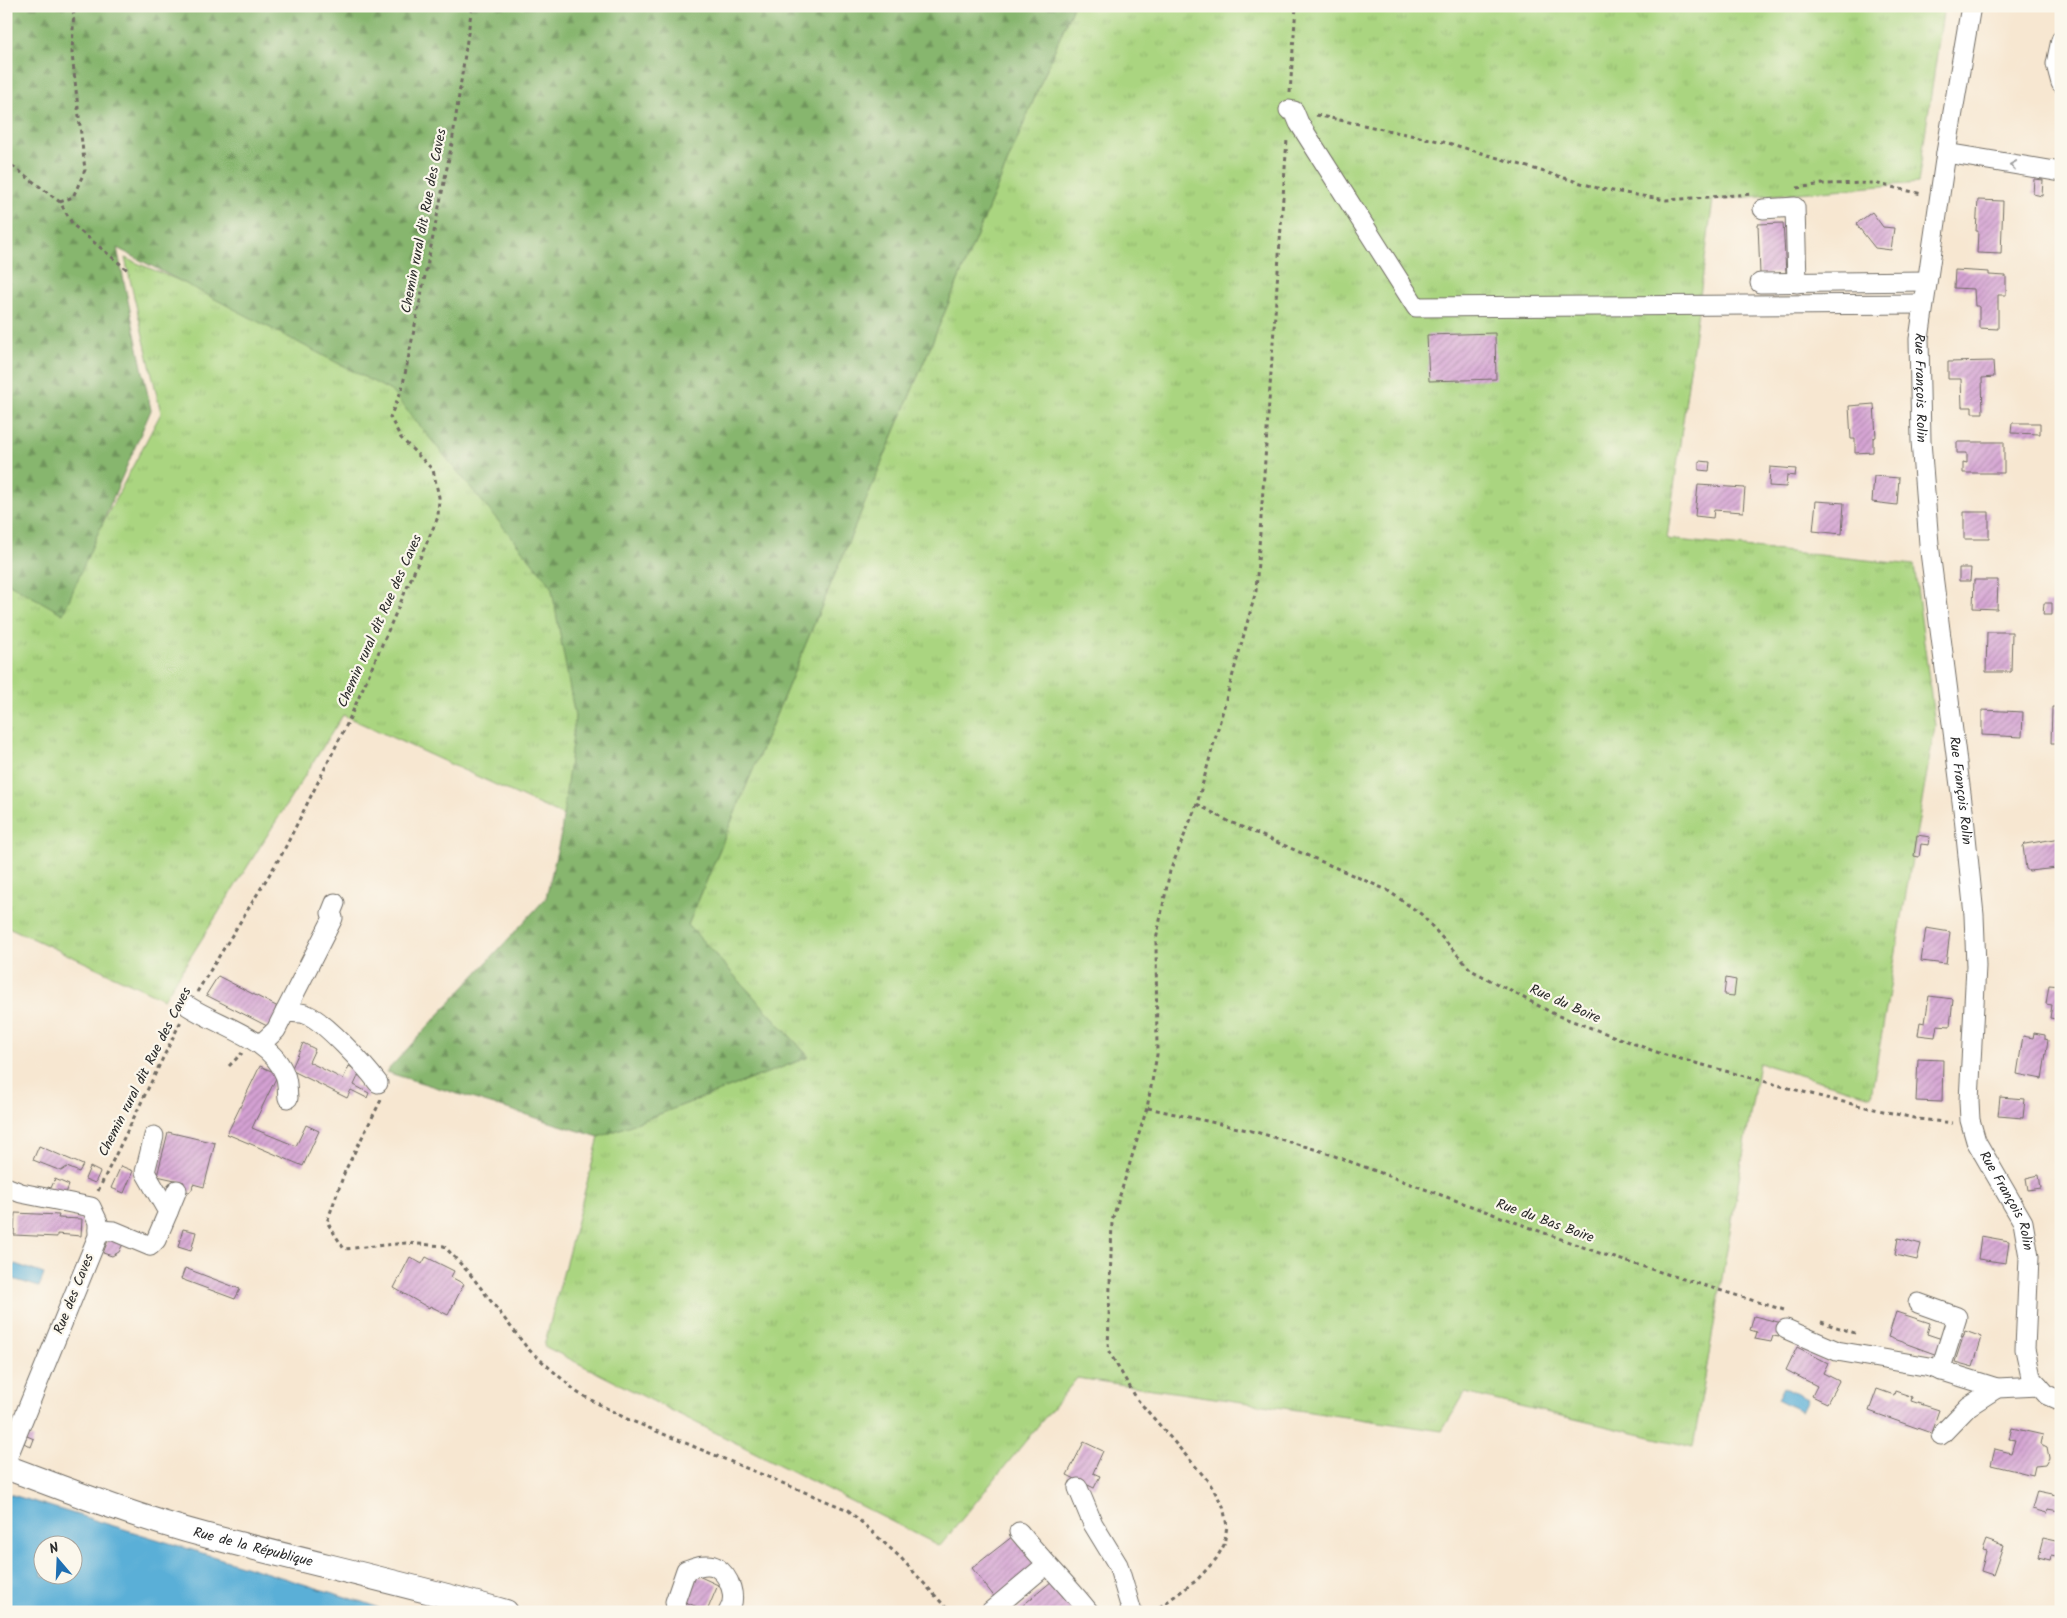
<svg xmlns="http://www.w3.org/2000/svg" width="2067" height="1618" viewBox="0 0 2067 1618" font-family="Kalam,sans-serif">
  <defs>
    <pattern id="grass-tufts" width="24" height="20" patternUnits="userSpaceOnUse" patternTransform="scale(1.25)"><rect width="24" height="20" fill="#aad580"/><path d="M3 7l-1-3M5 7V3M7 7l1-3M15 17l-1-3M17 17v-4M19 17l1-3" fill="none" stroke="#92b76f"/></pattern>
    <pattern id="forest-firs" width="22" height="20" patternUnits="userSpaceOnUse" patternTransform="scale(1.25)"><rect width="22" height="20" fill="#87b66e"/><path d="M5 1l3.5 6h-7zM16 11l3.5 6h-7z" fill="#6f945b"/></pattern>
    <pattern id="building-hatch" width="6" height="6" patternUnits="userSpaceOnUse" patternTransform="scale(1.25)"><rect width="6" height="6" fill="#d4a1d3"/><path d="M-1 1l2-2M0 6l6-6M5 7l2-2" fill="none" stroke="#ac83ab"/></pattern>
  </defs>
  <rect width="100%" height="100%" fill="#fbf7ec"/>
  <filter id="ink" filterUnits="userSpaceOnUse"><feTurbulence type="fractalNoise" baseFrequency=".02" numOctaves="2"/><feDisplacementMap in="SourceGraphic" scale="10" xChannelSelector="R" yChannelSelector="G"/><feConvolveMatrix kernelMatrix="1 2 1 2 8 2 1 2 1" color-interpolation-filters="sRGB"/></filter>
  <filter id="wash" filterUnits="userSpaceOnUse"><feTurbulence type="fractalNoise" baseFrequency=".0096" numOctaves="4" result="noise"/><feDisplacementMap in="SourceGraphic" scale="20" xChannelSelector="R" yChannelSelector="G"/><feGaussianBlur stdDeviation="1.12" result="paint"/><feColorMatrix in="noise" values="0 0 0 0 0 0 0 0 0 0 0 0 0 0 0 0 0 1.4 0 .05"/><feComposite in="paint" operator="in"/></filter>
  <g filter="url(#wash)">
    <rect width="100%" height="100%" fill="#f7e7d1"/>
    <path fill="url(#grass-tufts)" stroke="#6a8056" d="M1073 6H1944L1918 183 1713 200 1667 539 1914 565 1935 726 1871 1096 1759 1063 1693 1447 1465 1393 1442 1431 1077 1378 940 1546 544 1346 599 1137 809 1057 688 925Z
      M125 258 417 380 589 582 577 822 343 715 164 999 6 926V577L60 604 161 413Z"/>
    <path fill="url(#forest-firs)" stroke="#59704c" d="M6 6H1073L688 925 809 1057 599 1137 386 1072 546 898 561 834 575 717 551 585 391 391 117 248 151 410 63 614 6 582Z"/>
    <path fill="#5aafd7" stroke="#426d81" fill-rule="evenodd" d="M15 1264 44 1274 39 1287 10 1278 11 1275 8 1269Z
      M1783 1387 1807 1399 1801 1411 1777 1399Z
      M6 1493 372 1605 386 1612H6ZM42 1546H72V1576H42Z"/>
    <g id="blocks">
      <path fill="url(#building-hatch)" d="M2034 179 2043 180 2042 196 2033 194Z
        M1978 200 2003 201 2001 254 1977 253 1978 231H1976Z
        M1872 212 1883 227 1894 228 1891 250 1875 248 1856 224Z
        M1783 223 1786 273 1760 274 1758 224Z
        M1955 270 1989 272V275L2006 276V295H1998V329L1979 328V306H1975L1974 289 1954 288Z
        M1495 333 1496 379 1429 381 1427 335Z
        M1993 361 1994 377 1982 378 1983 413H1972V407H1962L1961 379H1948V362Z
        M1874 404 1876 437 1873 438V452L1855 453V439H1851L1849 406Z
        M2012 423H2040V434L2011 433Z
        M1957 442H2004V473H1963V462L1967 463V453H1957Z
        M1699 461 1710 462 1709 471 1699 470Z
        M1770 467 1796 469 1795 476 1787 475 1786 487 1769 486Z
        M1874 476 1899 478 1897 505 1872 502Z
        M1698 485 1745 488 1743 512 1714 510 1713 518 1695 516Z
        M1816 501 1844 503 1842 534 1813 531Z
        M1964 512H1989V539H1964Z
        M1959 568H1971L1970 581H1959Z
        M1974 580H1998L1997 609 1973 608Z
        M2044 603H2052V615H2043Z
        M1987 632H2012L2011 672H1986Z
        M2052 707H2061V743H2051Z
        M1982 710 2023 712 2022 737 1982 735Z
        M1917 835 1930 837 1929 845 1921 844 1919 857 1914 856Z
        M2061 838V864L2057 865V868L2029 871 2026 869 2023 846 2025 844Z
        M1926 928 1950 932 1946 964 1921 961Z
        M218 976 280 1008 271 1028 206 995Z
        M1726 978 1736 980 1734 996 1724 995Z
        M2049 985 2061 986V1020L2050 1018 2052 1005 2046 1004Z
        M1929 996 1953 999 1950 1026 1937 1025 1935 1037 1918 1035 1920 1022 1925 1023Z
        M2034 1033 2045 1035V1039L2048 1040 2042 1079 2017 1074 2023 1036 2033 1038Z
        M303 1043 315 1049 309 1062 343 1079 349 1066 360 1072 354 1085 369 1093 367 1098 351 1090 347 1098 291 1070Z
        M1918 1059 1943 1060 1942 1102 1916 1101Z
        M260 1066 278 1074 252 1128 296 1146 306 1125 319 1131 303 1166 227 1134Z
        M2000 1097 2025 1099 2023 1118 1998 1116Z
        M168 1132 215 1143 204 1187 193 1184 192 1190 189 1192 185 1191 183 1187 184 1182 157 1176Z
        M39 1146 83 1165 79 1172 67 1167 61 1171 33 1160Z
        M121 1166 133 1171 124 1193 111 1188Z
        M90 1167 100 1172 95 1183 85 1179Z
        M2039 1175 2041 1188 2028 1190 2026 1178Z
        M55 1179 69 1185 64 1199 45 1194 48 1187 51 1188Z
        M15 1213 59 1215 58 1218 82 1219 81 1236 57 1234V1237L14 1235Z
        M183 1229 196 1232 191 1251 178 1247Z
        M1981 1236 2009 1241 2006 1263 1978 1259Z
        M109 1238 123 1244 119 1252 112 1256 103 1253Z
        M1898 1238 1921 1244 1917 1260 1895 1255Z
        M410 1257 422 1264 426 1257 454 1271 451 1277 464 1284 448 1315 430 1306 429 1308 394 1288Z
        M185 1268 240 1289 235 1299 181 1279Z
        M1896 1312 1930 1323 1927 1334 1945 1340 1940 1356 1888 1337Z
        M1754 1316 1782 1323 1779 1337 1773 1336 1771 1342 1755 1339 1757 1332 1750 1330Z
        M1965 1331 1982 1337 1973 1367 1955 1362Z
        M1797 1347 1828 1363 1823 1373 1839 1381 1827 1403 1812 1396 1817 1386 1786 1370Z
        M1877 1389 1894 1395 1895 1391 1907 1395 1912 1397 1911 1401 1939 1410 1931 1433 1869 1411Z
        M2012 1428 2043 1435 2041 1444 2047 1447 2049 1458 2045 1465 2035 1466 2033 1475 1991 1465 1995 1449 2011 1453 2015 1440 2009 1439Z
        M27 1436 34 1439 31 1447 24 1443Z
        M1084 1442 1103 1451 1093 1473 1100 1476 1094 1488 1067 1475Z
        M2037 1491 2061 1496V1511L2048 1509 2047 1513 2032 1509Z
        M1013 1536 1037 1567 996 1599 972 1568Z
        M2043 1538 2061 1542V1558L2051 1556 2050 1560 2038 1557Z
        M1986 1540 2003 1546 1993 1575 1981 1571 1986 1552 1982 1551Z
        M694 1574 718 1585 707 1611 683 1601Z
        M1052 1581 1076 1610 1074 1612H1015Z"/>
    </g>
  </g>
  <g filter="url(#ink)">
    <use href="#blocks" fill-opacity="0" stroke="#726d65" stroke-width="1"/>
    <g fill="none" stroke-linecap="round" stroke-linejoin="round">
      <g stroke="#726d65" stroke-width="21">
        <g id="minor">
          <path id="s1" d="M1971 6 1946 153 1919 339 1921 441 1929 544 1964 817 1974 915 1976 966 1969 1101 1970 1120 1976 1141 2023 1222 2029 1257 2025 1349 2031 1377 2047 1395 2061 1401"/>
          <path d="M2061 40 2056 64 2061 83"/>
          <path d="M1289 110 1294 111 1299 123 1416 307 1923 304"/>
          <path d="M1946 153 2061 172"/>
          <path d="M1763 209 1795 207 1797 283"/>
          <path d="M1760 283 1926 281"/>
          <path d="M188 1006C219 1026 272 1039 285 1075 288 1082 287 1091 288 1098"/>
          <path d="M285 1012C292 1013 299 1012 305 1014 323 1019 366 1067 378 1083"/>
          <path d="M261 1044 276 1030 333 918 331 913 335 903"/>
          <path d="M6 1187 21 1193 91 1207 98 1222V1236L6 1461"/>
          <path d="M168 1212 177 1190"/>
          <path d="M98 1230 114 1231 150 1246 156 1240 168 1212 145 1172 154 1136"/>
          <path d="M1918 1303 1957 1317 1940 1371"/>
          <path d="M1786 1329 1837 1351 1930 1367 1997 1388 2039 1386"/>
          <path d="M1941 1435 1969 1406 1997 1388"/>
          <path d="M1078 1488 1093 1524 1118 1565 1132 1612"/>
          <path d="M1019 1532C1042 1560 1067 1584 1089 1612"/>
          <path d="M677 1612 675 1602 686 1570C695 1567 707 1562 716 1567 730 1576 738 1598 728 1612"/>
          <path d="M990 1612 1046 1565"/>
        </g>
      </g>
      <g stroke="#726d65" stroke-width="26">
        <g id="major">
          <path id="s2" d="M6 1467C72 1492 139 1518 208 1536 307 1562 407 1584 506 1612"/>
        </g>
      </g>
      <path stroke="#726d65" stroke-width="3" stroke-dasharray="4 4" stroke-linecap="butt" d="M1290 93 1296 6
        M1316 115 1448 143 1601 189 1666 200 1751 194
        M6 161 60 202 73 225 130 272
        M1797 188 1823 184 1874 183 1922 194
        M60 202 73 197 85 170 72 54 74 6
        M1197 804 1228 821 1387 890 1421 914 1471 970 1556 1015 1662 1054 1826 1098 1918 1119 1953 1123
        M197 992 282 854 348 722 438 517 439 497 433 470 401 438 390 417 402 389 452 143 472 6
        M229 1066 242 1053
        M381 1100 345 1171 327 1222 344 1249 406 1243 444 1246 470 1274 528 1349 578 1393 627 1419 848 1510 901 1558 950 1612
        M1148 1108 1256 1132 1321 1151 1602 1254 1784 1310
        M98 1191 181 1021
        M1821 1322 1858 1334
        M1153 1612 1197 1580 1216 1559 1224 1545 1227 1526 1223 1506 1209 1482 1137 1399 1108 1350 1112 1221 1147 1108 1157 1055 1156 940 1170 871 1197 804 1256 591 1287 139"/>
      <use href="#minor" stroke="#fff" stroke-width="19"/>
      <use href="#major" stroke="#fff" stroke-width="24"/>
    </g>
    <defs><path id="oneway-chevron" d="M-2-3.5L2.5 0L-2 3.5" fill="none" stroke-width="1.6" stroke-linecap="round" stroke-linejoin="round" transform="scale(1.25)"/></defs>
    <use stroke="#a0a0a0" href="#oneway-chevron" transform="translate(2013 165) rotate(-171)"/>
  </g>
  <g text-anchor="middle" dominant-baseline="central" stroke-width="4.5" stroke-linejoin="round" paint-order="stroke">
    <g font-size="14" fill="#2b2b2b" stroke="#fbf7ec">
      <text transform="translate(424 221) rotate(-79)">Chemin rural dit Rue des Caves</text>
      <text stroke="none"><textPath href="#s1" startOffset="386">Rue François Rolin</textPath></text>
      <text transform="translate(380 621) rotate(-66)">Chemin rural dit Rue des Caves</text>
      <text stroke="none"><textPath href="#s1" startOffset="791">Rue François Rolin</textPath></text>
      <text transform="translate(1565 1004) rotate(24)">Rue du Boire</text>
      <text transform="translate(145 1072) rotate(-63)">Chemin rural dit Rue des Caves</text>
      <text stroke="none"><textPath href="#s1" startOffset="1211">Rue François Rolin</textPath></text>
      <text transform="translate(1545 1221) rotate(20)">Rue du Bas Boire</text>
      <text transform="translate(74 1294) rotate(-68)">Rue des Caves</text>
      <text stroke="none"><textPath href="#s2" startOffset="260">Rue de la République</textPath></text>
    </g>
  </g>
  <rect width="2067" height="1618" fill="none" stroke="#fbf7ec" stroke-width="25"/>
  <g transform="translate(58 1560) rotate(341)"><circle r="24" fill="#fbf7ec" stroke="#a8a59f"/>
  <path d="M0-4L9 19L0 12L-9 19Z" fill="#1f6fb2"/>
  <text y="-8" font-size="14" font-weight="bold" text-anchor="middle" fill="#2b2b2b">N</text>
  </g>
</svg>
